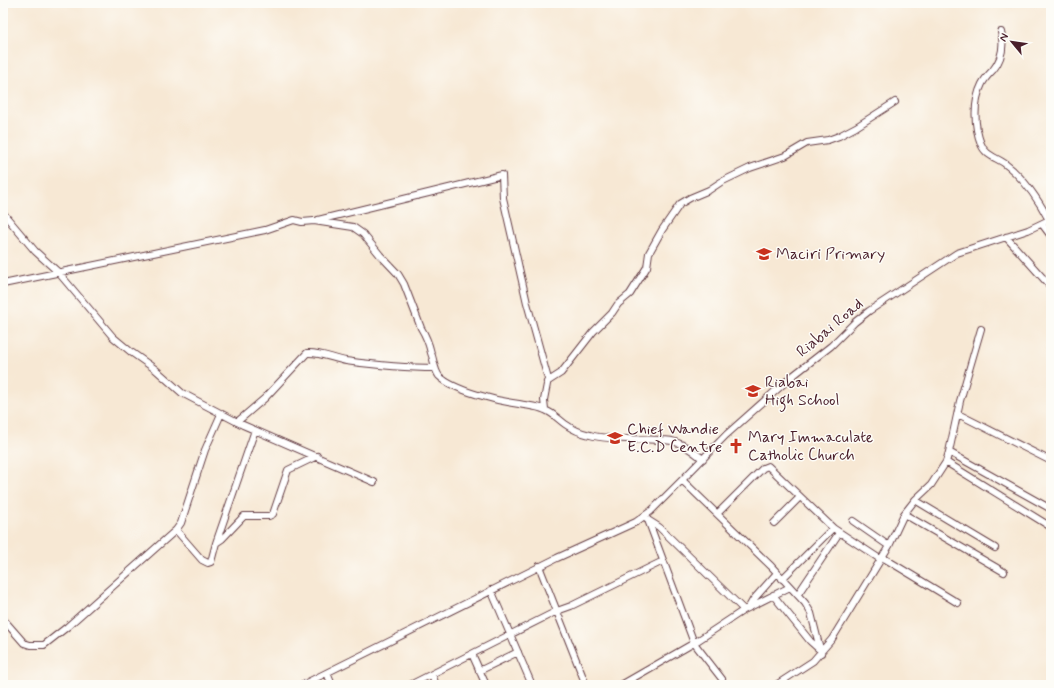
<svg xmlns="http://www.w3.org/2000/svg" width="1054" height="688" viewBox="0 0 1054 688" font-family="Mynerve,sans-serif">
  <rect width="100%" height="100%" fill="#fdfcf7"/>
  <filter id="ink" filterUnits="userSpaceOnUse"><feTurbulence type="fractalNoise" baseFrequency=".025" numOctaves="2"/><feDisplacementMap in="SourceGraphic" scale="8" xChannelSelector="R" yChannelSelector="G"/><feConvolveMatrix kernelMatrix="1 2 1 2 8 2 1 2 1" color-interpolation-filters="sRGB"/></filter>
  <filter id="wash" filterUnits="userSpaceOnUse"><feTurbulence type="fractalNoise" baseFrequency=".012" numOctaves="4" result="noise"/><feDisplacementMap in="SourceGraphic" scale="16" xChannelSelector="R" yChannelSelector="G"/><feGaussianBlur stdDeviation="0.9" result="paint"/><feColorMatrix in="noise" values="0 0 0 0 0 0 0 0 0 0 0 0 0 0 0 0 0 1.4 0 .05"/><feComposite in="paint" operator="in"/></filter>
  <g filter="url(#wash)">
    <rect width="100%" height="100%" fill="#f7e8d4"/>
  </g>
  <g filter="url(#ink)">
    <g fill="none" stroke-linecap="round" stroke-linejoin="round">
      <g stroke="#643d44" stroke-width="8">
        <path id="minor" d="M1001 32C1004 45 1002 59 993 70 989 74 985 78 982 84 973 102 974 126 981 144 985 155 995 157 1004 163 1023 177 1038 199 1049 220
          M3 213 35 251 58 272 113 337 131 352 155 369 182 393 243 425 374 482
          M318 220 502 175 503 198 527 303 548 379 544 400 545 409
          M1042 224 1051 236
          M1006 237 1051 287
          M3 284 265 230 294 220 302 222 314 221 353 227 363 234 380 255 398 274 404 284 421 328C426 336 429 344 431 353 434 360 434 369 439 376 454 391 498 401 519 404 528 406 537 406 545 410 553 413 558 419 565 424 572 429 581 433 590 435 612 441 637 438 660 440 665 440 672 440 678 443 687 446 695 453 703 459
          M547 382 561 373 593 332 612 313 618 304 630 294 647 267 649 253 662 230 680 204 690 198 709 190 721 182 750 168 785 156 807 143 828 140 839 136 856 127 895 102
          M958 414 1051 461
          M237 422 265 398 307 353C320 352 334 359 346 361 375 365 405 368 435 368
          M949 452 1051 509
          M946 462 1051 527
          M915 500 995 548
          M717 514 763 468 768 466 833 528 880 559
          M904 514 1004 572
          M645 516 648 520 694 643 722 679
          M648 520 659 527 744 610
          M853 521 889 546
          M774 523 800 497
          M176 530 202 560 208 563 211 562 216 543 222 539 244 516H269L273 514 288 470 317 456
          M216 543 255 430
          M882 557 958 603
          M539 566 586 685
          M782 579 833 528
          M491 590 532 685
          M798 594 839 533
          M773 595 810 641 820 650
          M749 607 753 600 777 573
          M3 619 24 643 30 645H44L67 627 176 530 181 523 205 450 221 414
          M821 653 811 613 805 603 771 566 682 480 726 435 790 378 831 346 855 322 869 311 957 253 1028 230 1051 219
          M472 654 486 685
          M479 671 518 652
          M327 673 332 685
          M432 674 436 685
          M302 685 557 558 636 522 651 511 682 480
          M410 685 557 611 571 606 663 561
          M621 685 694 643 744 610 790 587
          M776 685 813 661 832 639 889 546 904 514 915 500 931 485 946 462 949 452 960 401 981 329"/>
      </g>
      <use href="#minor" stroke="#fff" stroke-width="6"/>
    </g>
  </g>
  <defs>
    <g id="school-bare" transform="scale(1.2)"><path d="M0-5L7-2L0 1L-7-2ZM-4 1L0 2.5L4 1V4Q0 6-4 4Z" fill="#c8321e" stroke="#fdfcf7" stroke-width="2.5" paint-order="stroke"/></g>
    <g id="church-bare" transform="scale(1.2)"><path d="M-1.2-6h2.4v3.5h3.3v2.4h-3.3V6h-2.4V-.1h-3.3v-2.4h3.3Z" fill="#c8321e" stroke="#fdfcf7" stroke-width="2.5" paint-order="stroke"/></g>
  </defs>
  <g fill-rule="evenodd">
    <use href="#school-bare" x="764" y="254"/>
    <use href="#school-bare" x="753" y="391"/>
    <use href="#school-bare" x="615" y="438"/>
    <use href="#church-bare" x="736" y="446"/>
  </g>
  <g text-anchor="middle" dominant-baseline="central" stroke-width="3" stroke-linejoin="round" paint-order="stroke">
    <g font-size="16" fill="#4a1f2b" stroke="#fdfcf7" text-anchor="start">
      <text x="776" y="254">Maciri Primary</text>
      <text x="765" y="382">Riabai<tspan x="765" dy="18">High School</tspan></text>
      <text x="627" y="429">Chief Wandie<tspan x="627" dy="18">E.C.D Centre</tspan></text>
      <text x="748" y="437">Mary Immaculate<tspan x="748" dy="18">Catholic Church</tspan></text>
    </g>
    <g font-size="16" fill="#4a1f2b" stroke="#fdfcf7">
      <text transform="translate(830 328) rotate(-40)">Riabai Road</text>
    </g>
  </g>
  <rect width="1054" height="688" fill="none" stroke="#fdfcf7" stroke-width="16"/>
  <g transform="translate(1012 42) rotate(299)" stroke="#fdfcf7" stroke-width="3" paint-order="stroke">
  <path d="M0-3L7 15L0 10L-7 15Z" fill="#4a1f2b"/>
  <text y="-6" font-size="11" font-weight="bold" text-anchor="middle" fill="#4a1f2b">N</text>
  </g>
</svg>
